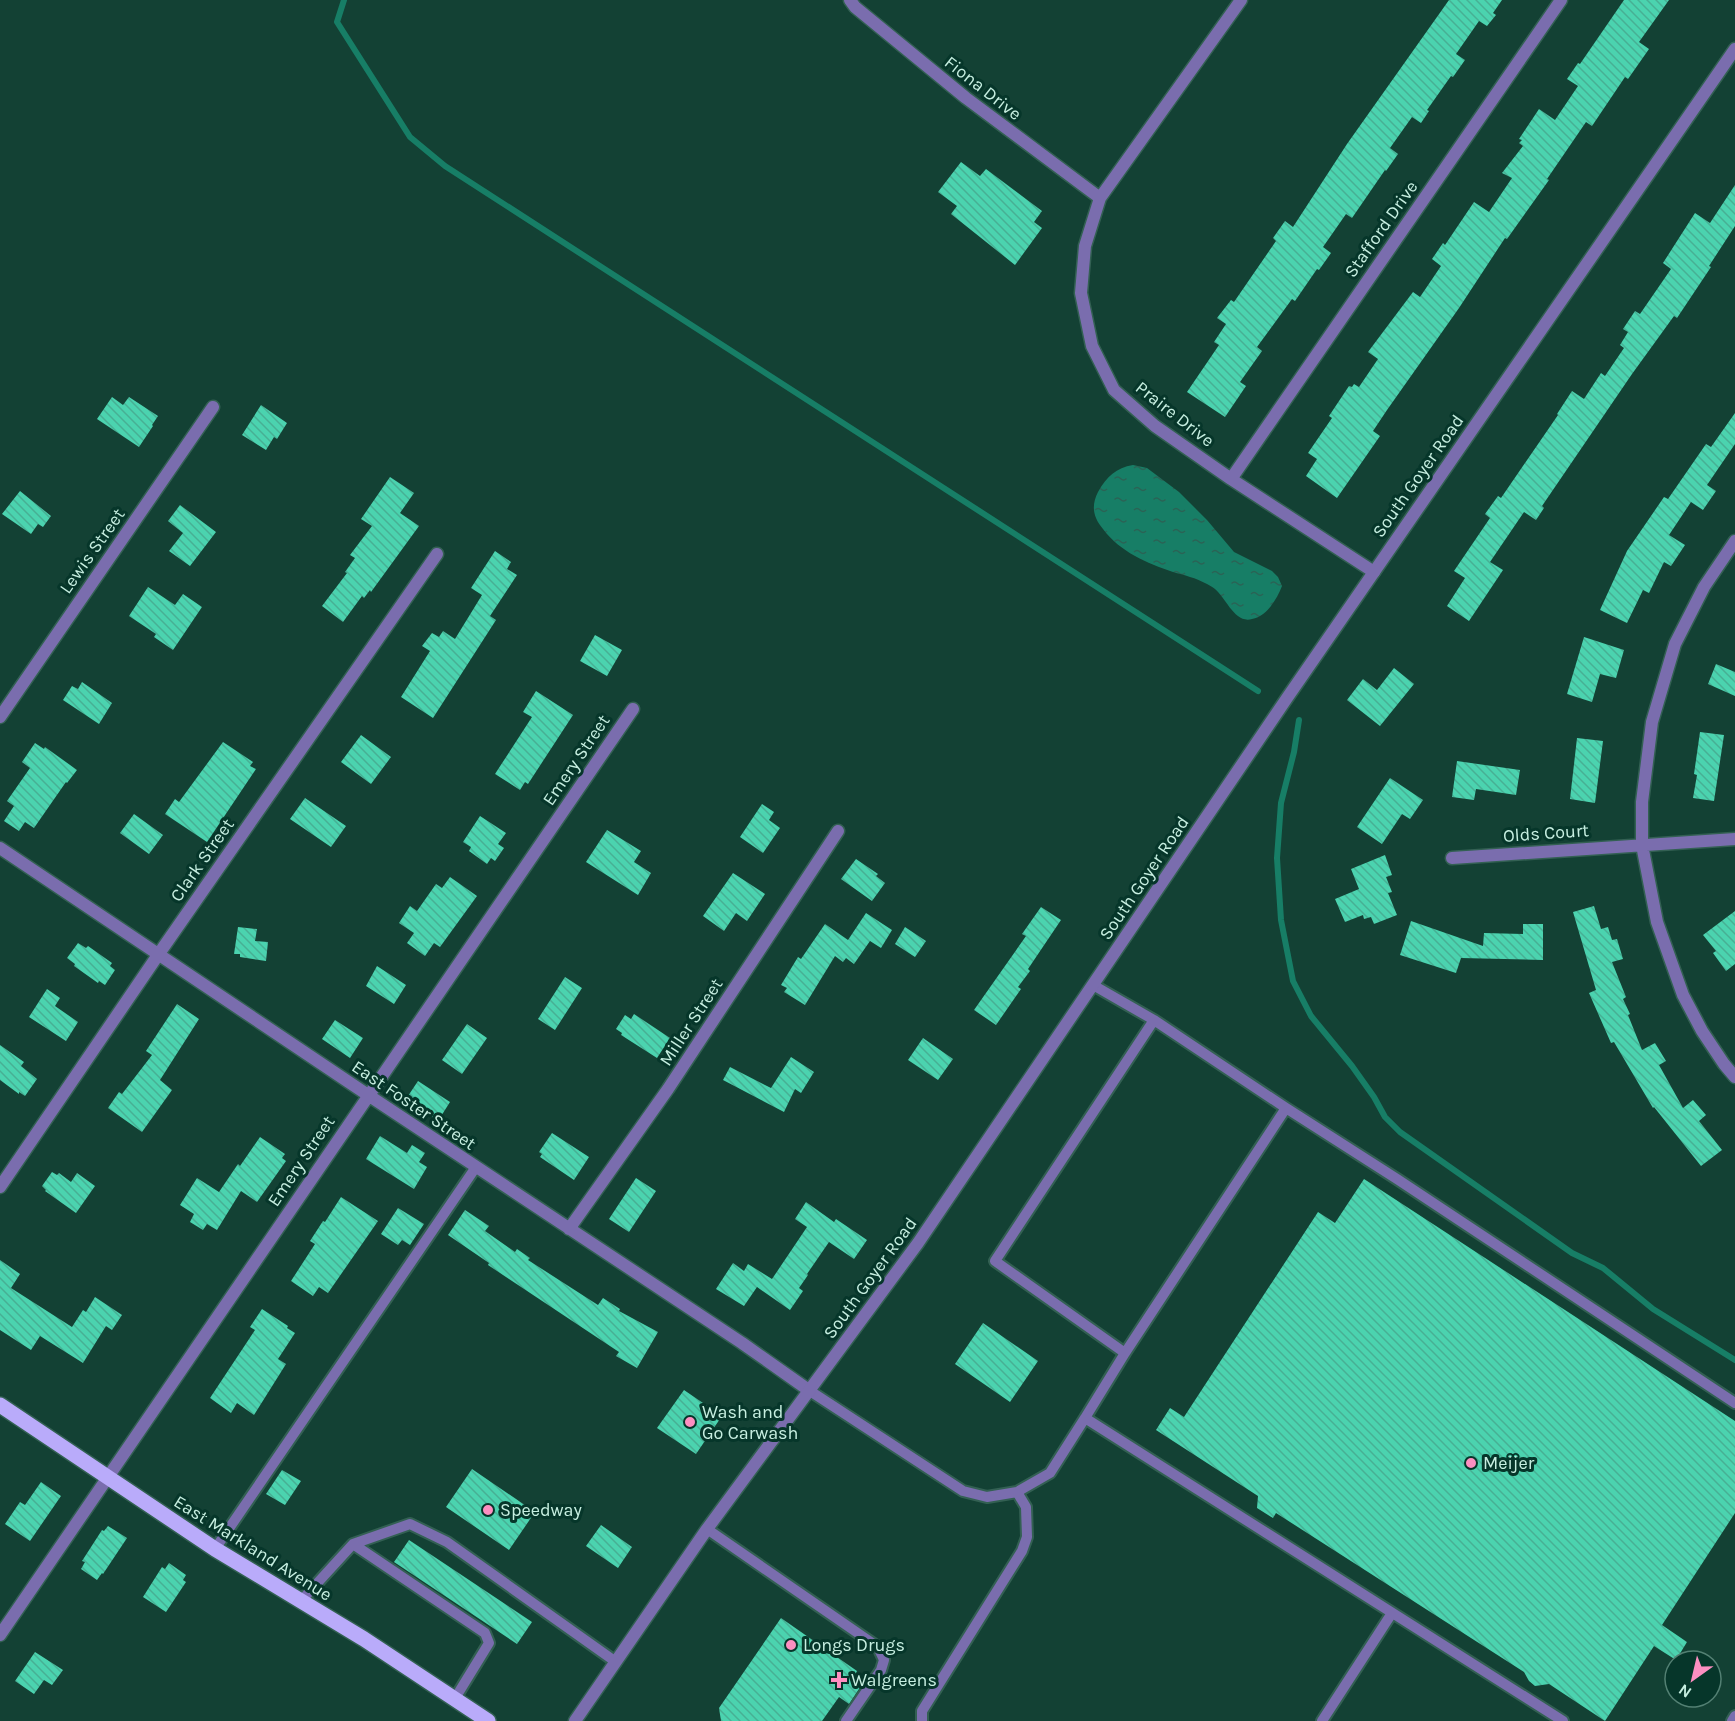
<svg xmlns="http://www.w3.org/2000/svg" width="1735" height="1721" viewBox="0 0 1735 1721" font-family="Karla,sans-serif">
  <defs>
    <pattern id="water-ripples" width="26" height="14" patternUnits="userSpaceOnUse" patternTransform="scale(1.5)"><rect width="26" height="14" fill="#177e66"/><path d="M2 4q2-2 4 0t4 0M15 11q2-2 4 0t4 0" fill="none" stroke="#2a6355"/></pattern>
    <pattern id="building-back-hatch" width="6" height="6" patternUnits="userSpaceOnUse" patternTransform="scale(1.5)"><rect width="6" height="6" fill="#4bd3af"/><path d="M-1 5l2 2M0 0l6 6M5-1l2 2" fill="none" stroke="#47b094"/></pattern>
  </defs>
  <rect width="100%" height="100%" fill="#134134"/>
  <path fill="url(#water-ripples)" d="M1133 465 1147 468 1179 492 1207 520 1234 552 1272 571 1278 577 1282 586C1277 599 1267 616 1252 619 1235 624 1226 598 1215 589 1213 587 1210 586 1207 584 1196 578 1184 575 1173 572 1147 563 1120 552 1103 529 1093 517 1091 506 1098 492 1107 476 1116 468 1133 465Z"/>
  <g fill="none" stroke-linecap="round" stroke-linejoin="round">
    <path stroke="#177e66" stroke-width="6" d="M344 0 337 22 410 137 445 166 1258 691
      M1299 720 1294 752 1281 803 1277 858 1281 920 1293 981 1311 1016 1352 1066 1374 1097 1385 1117 1400 1132 1572 1253 1603 1268 1653 1309 1735 1360"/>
  </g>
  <path fill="url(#building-back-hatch)" d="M1449 0H1502L1493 13 1496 15 1487 26 1479 21 1456 54 1465 60 1453 77 1451 76 1427 110 1429 111 1421 123 1412 117 1390 148 1398 154 1386 171 1385 170 1352 218 1346 214 1323 247 1331 253 1319 270 1317 269 1295 301 1292 299 1257 347 1262 351 1240 382 1246 386 1225 417 1187 392 1219 345 1214 342 1226 324 1217 318 1231 300 1234 302 1276 241 1273 238 1285 221 1293 227 1347 144Z
    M1624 0H1669L1639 42 1649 49 1628 79 1625 77 1592 126 1586 122 1547 179 1549 180 1507 239 1505 238 1459 308 1387 410 1373 431 1380 436 1337 498 1306 476 1317 459 1308 453 1332 418 1329 416 1349 386 1352 387 1354 384 1359 387 1378 359 1368 352 1413 292 1420 297 1441 266 1432 259 1443 243 1445 245 1474 202 1489 212 1512 178 1502 173 1523 146 1519 143 1522 140 1519 139 1539 109 1555 120 1578 86 1567 79 1578 63 1580 64Z
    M961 162 980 176 986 169 1042 211 1034 222 1042 228 1015 265 951 214 957 206 938 192Z
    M1735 185V226L1709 266 1711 267 1677 318 1674 316 1632 374 1542 506 1544 508 1536 520 1524 512 1490 562 1503 570 1469 621 1447 606 1465 578 1454 571 1490 518 1485 514 1498 496 1501 498 1558 415 1557 414 1572 391 1584 399 1601 373 1605 376 1624 348 1620 345 1628 332 1623 329 1635 311 1640 314 1671 269 1663 263 1695 213 1710 223Z
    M112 397 123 405 129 397 158 416 152 425 153 426 139 447 97 419Z
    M261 405 287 423 277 439 274 437 266 450 242 435Z
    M1735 413V444L1707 485 1716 491 1703 510 1691 502 1669 535 1685 545 1671 566 1664 562 1649 593 1643 590 1627 623 1600 610 1627 551 1664 497 1668 499 1706 444 1711 447Z
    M390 477 414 493 400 513 419 526 371 592 370 590 364 598 362 596 343 622 322 606 347 573 345 572 355 558 350 555 372 526 361 519Z
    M20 491 51 516 43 527 38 524 31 534 2 514Z
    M180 505 216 532 190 566 169 551 183 533 168 521Z
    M495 551 511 562 507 569 517 575 490 616 496 620 433 718 401 697 430 651 422 646 432 633 439 637 443 631 455 639 482 595 471 588Z
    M148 587 175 605 183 594 202 607 173 650 154 637 156 634 129 616Z
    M595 635 622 650 607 676 580 661Z
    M1584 637 1624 650 1616 678 1600 674 1592 702 1567 694Z
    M1716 664 1735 672V696L1708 684Z
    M1394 668 1414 684 1380 726 1347 700 1363 679 1377 690Z
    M82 682 112 703 99 724 63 700 72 686 78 689Z
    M536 691 573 715 528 784 525 782 520 790 495 774 532 717 523 712Z
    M1700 732 1724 735 1714 801 1693 798 1697 775 1694 774Z
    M361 735 391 757 371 784 341 762Z
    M1577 738 1603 741 1595 803 1570 799Z
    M223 742 253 762 250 766 256 769 207 842 165 814 175 799 179 802Z
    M35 743 44 749 45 747 77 770 67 783 66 782 34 828 25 822 19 831 4 821 14 806 7 801 30 768 22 762Z
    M1457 761 1520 770 1516 795 1476 789 1474 800 1452 797Z
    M1390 778 1423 800 1410 819 1402 814 1382 844 1357 827Z
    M305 798 346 826 331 847 290 819Z
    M762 804 774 812 769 820 780 828 763 853 740 837Z
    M134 814 163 835 149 854 120 833Z
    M480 816 506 833 498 844 504 848 495 861 491 858 487 864 469 851 471 847 463 842Z
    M607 830 641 851 634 862 651 873 638 895 586 862Z
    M1385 855 1392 875 1386 877 1392 892 1388 893 1397 915 1374 924 1371 917 1364 919 1363 915 1345 922 1335 899 1359 889 1351 869Z
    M856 859 878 874 876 876 885 883 872 901 841 879Z
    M733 873 765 894 747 921 736 913 724 931 703 916Z
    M450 877 477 896 440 947 434 943 425 956 407 943 414 933 399 923 410 906 417 911 436 884 442 888Z
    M1594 906 1601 929 1608 927 1612 940 1617 939 1623 959 1612 962 1626 997 1623 999 1630 1014 1628 1015 1642 1050 1655 1043 1666 1061 1659 1065 1683 1108 1693 1100 1706 1115 1699 1121 1722 1150 1701 1166 1654 1107 1653 1108 1614 1042 1611 1043 1589 993 1596 990 1573 912Z
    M1041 907 1061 920 1028 969 1030 971 1018 987 1021 989 996 1025 974 1010 1026 936 1022 934Z
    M1735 911V964L1726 971 1713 953 1716 951 1703 935Z
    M866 913 892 930 881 948 870 941 854 964 846 958 843 962 835 956 805 1005 784 992 787 988 781 985 798 957 801 959 825 924 848 940Z
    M1411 921 1483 946 1484 933 1523 934V924H1543V960L1461 958 1456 973 1400 955Z
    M238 927 257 929 255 941 268 942 266 961 240 957V954H234Z
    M905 927 926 941 915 957 895 944Z
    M78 943 86 948 88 946 112 963 110 966 115 970 105 985 99 981 98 983 74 966 75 964 67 958Z
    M377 966 406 985 394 1004 366 986Z
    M565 977 582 988 555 1030 538 1019Z
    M47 989 60 998 55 1006 78 1022 66 1041 29 1017Z
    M177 1004 199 1019 160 1080 172 1090 142 1132 108 1108 119 1092 122 1094 152 1055 146 1051Z
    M634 1014 670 1038 657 1058 621 1035 622 1033 616 1029 625 1015 631 1019Z
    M335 1020 363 1038 350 1058 322 1039Z
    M467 1024 487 1038 462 1074 442 1060Z
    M923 1038 953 1059 938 1080 908 1060Z
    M0 1045 24 1062 21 1066 37 1079 25 1096 19 1092V1094L0 1080Z
    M791 1057 814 1072 801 1093 795 1089 784 1112 723 1080 730 1067 771 1088Z
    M418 1081 450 1102 438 1121 406 1099Z
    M552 1133 589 1157 574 1180 540 1157 542 1154 539 1152Z
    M380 1136 407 1153 412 1145 425 1153 419 1162 427 1167 414 1189 366 1159Z
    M260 1137 285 1154 282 1158 286 1161 257 1202 241 1191 217 1230 207 1224 203 1230 190 1222 194 1214 180 1205 197 1178 219 1192 238 1164 240 1166Z
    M52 1172 57 1175 59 1173 71 1182 77 1173 95 1186 76 1213 45 1191 46 1190 42 1186Z
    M636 1178 656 1191 629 1232 609 1219Z
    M1364 1179 1735 1421V1513L1662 1625 1687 1642 1676 1660 1654 1646 1605 1721 1549 1684 1535 1686 1529 1681 1524 1672 1276 1513 1273 1518 1257 1508 1258 1496 1156 1430 1170 1408 1184 1417 1318 1212 1335 1223Z
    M341 1197 378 1221 328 1293 319 1287 313 1296 291 1281 315 1244 310 1241 323 1221 325 1222Z
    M806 1202 834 1222 836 1219 867 1240 854 1259 829 1242 807 1274 808 1275 799 1288 803 1291 790 1310 757 1287 744 1306 716 1289 733 1263 744 1271 748 1264 772 1279 807 1227 795 1219Z
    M398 1208 424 1224 410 1245 402 1240 398 1245 381 1234Z
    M465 1210 489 1226 485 1231 515 1252 517 1249 530 1258 528 1260 598 1305 603 1298 620 1309 619 1311 658 1332 637 1368 616 1356 619 1352 509 1279 488 1265 489 1263 448 1235Z
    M0 1260 20 1274 11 1288 72 1327 83 1310 86 1312 95 1297 122 1315 112 1330 106 1326 83 1363 40 1336 31 1350 0 1330Z
    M262 1309 288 1326 287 1328 295 1333 278 1359 286 1364 254 1415 237 1403 231 1413 210 1398 255 1330 250 1327Z
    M983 1323 1038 1361 1010 1402 955 1364Z
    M684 1390 722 1416 696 1454 657 1428Z
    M472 1469 535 1512 509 1550 446 1507Z
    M282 1470 301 1481 285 1505 266 1494Z
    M41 1482 61 1496 30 1541 5 1524 20 1502 25 1505Z
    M601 1525 632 1547 618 1568 586 1546Z
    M108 1526 127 1538 103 1574 102 1573 97 1580 81 1569 85 1562 82 1561 102 1530 104 1531Z
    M409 1540 532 1622 517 1644 394 1562Z
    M169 1563 186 1575 183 1580 186 1582 166 1612 143 1597 162 1567 165 1569Z
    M781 1618 857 1671 854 1677 863 1683 849 1704 839 1697 822 1721H721L719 1708Z
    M35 1652 63 1670 52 1685 44 1680 34 1694 15 1681Z"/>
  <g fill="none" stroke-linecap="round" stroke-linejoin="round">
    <g stroke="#336053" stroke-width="14">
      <path id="service" d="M1093 985 1154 1020 1286 1108 1397 1179 1735 1403
        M1125 1353 1286 1108
        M810 1391 963 1491 987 1497 1017 1492 1050 1473 1085 1418 1563 1721
        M1085 1418 1125 1353 995 1261 1154 1020
        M707 1529 878 1647 884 1660 881 1670 846 1721
        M353 1544 485 1633 489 1643 454 1700
        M215 1549 476 1167
        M300 1602 353 1544 410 1524 447 1542 616 1662
        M922 1721V1711L1022 1551 1027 1537 1026 1507 1017 1492
        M1322 1721 1392 1613
        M1732 1721 1735 1716"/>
    </g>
    <g stroke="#336053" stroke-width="15">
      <path id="minor" d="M850 0 855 7 966 98 1100 198
        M1241 0 1100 198 1085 246 1081 293 1092 346 1114 390 1155 426 1231 479 1374 572
        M1231 479 1561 0
        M1735 541 1704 587 1675 644 1652 722 1642 802V845L1657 922 1683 995 1702 1031 1724 1064 1735 1077
        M0 717 213 407
        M0 848 368 1095 742 1343 810 1391
        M1452 858 1735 839
        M0 1187 158 955 437 554
        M569 1229 668 1089 838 831
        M0 1635 633 709"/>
    </g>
    <g stroke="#336053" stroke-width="15">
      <path id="tertiary" d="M575 1721 707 1529 918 1243 1287 698 1735 49"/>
    </g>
    <g stroke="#336053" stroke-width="18">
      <path id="primary" d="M0 1405 215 1549 364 1639 488 1721"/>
    </g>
    <use href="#service" stroke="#7a6dae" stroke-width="10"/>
    <use href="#minor" stroke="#7a6dae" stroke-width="12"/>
    <use href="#tertiary" stroke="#7a6dae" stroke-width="12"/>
    <use href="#primary" stroke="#b9abfa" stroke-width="15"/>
  </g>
  <g fill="#fc8fc1" stroke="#06362a" stroke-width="2">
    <circle cx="690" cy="1422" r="6"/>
    <circle cx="1471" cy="1463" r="6"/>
    <circle cx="488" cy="1510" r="6"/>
    <circle cx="791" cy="1645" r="6"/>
    <path d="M836 1671h6v6h6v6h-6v6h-6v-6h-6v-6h6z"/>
  </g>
  <g text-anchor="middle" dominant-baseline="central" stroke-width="6" stroke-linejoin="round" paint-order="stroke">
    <g font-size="18" fill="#c7efe1" stroke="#06362a">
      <text transform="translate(983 88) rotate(38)">Fiona Drive</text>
      <text transform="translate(1381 229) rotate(-55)">Stafford Drive</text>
      <text transform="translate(1175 414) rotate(38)">Praire Drive</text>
      <text transform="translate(1418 476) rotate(-55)">South Goyer Road</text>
      <text transform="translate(92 551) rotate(-55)">Lewis Street</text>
      <text transform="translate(576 760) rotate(-56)">Emery Street</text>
      <text transform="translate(1546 833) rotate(-4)">Olds Court</text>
      <text transform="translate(202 860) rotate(-55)">Clark Street</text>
      <text transform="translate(1144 878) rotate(-56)">South Goyer Road</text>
      <text transform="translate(691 1022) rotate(-57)">Miller Street</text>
      <text transform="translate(414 1105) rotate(34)">East Foster Street</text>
      <text transform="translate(301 1161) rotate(-56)">Emery Street</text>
      <text transform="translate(870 1278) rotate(-54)">South Goyer Road</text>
      <text transform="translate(253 1548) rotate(32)">East Markland Avenue</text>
    </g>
    <g font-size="18" fill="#c7efe1" stroke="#06362a" text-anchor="start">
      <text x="702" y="1412">Wash and<tspan x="702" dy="21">Go Carwash</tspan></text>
      <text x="1483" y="1463">Meijer</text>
      <text x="500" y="1510">Speedway</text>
      <text x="803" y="1645">Longs Drugs</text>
      <text x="851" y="1680">Walgreens</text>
    </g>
  </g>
  <g transform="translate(1693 1679) rotate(214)"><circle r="28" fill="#06362a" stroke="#538073" stroke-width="1.5"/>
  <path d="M0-4.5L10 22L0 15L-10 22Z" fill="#fc8fc1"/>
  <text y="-9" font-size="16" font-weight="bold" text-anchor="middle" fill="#c7efe1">N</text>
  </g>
</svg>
